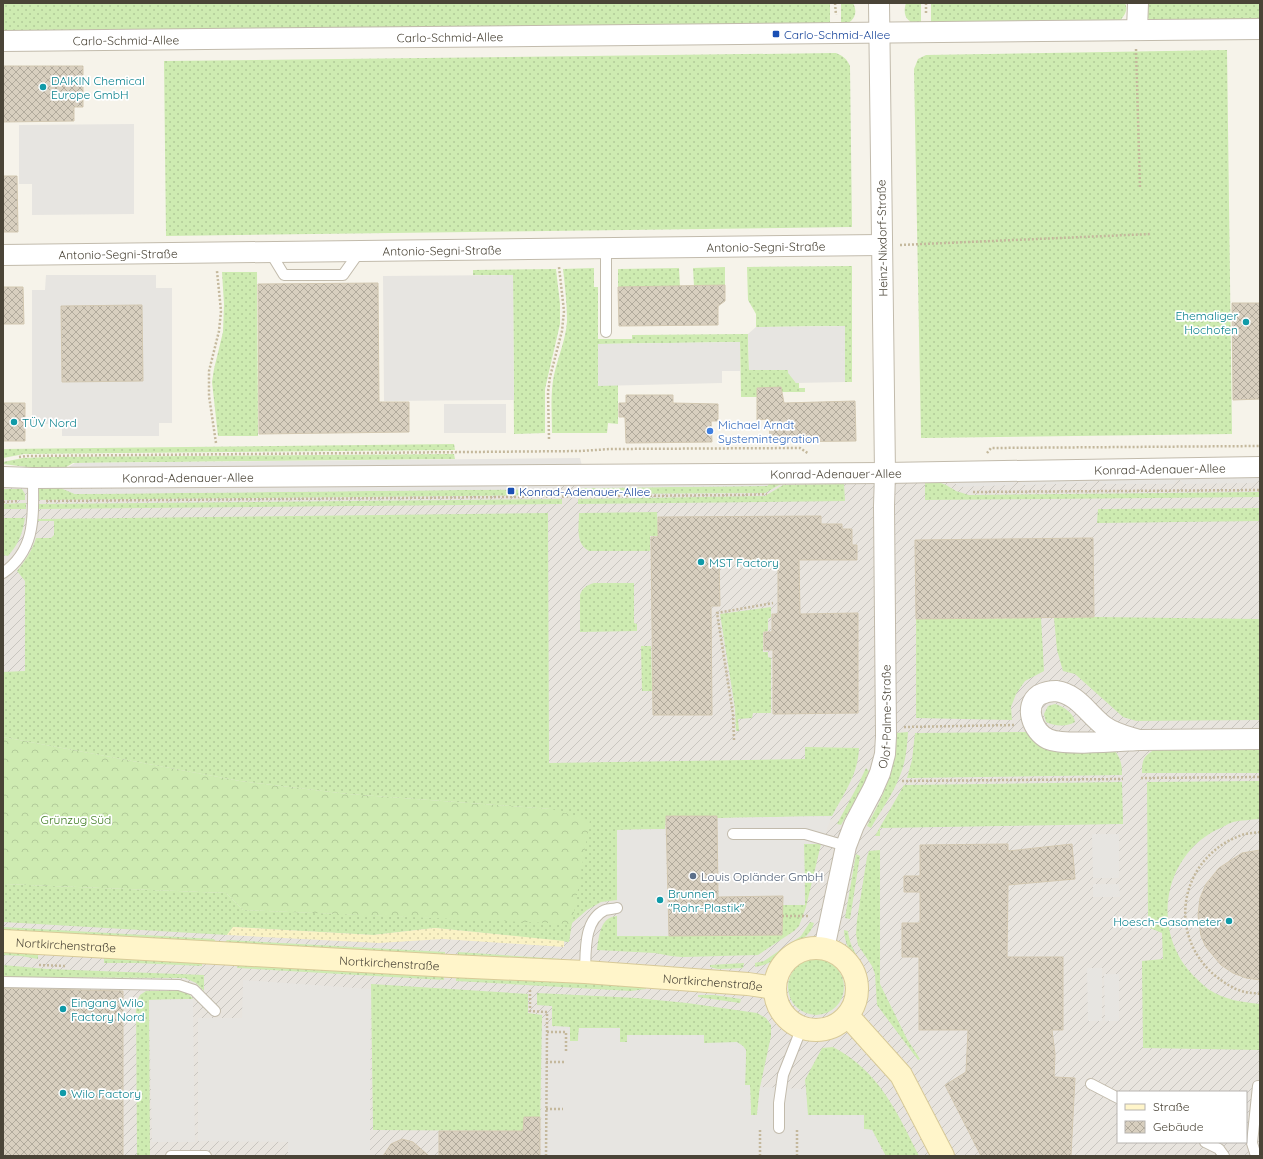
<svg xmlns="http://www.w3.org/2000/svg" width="1263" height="1159" viewBox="0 0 1263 1159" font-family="Quicksand,sans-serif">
  <defs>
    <pattern id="industrial-furrows" width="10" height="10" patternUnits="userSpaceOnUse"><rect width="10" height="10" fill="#e8e4de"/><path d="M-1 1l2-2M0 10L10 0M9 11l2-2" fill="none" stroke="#c8c5bf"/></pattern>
    <pattern id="grass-dots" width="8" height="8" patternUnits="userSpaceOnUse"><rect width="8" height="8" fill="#ceebb1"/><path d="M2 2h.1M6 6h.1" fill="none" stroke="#b2cb99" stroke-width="1.8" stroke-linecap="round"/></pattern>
    <pattern id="forest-crowns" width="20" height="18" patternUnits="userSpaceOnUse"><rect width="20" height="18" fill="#ceebb1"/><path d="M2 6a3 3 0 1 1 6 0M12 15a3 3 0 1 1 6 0" fill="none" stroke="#b2cb99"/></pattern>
    <pattern id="sand-dots" width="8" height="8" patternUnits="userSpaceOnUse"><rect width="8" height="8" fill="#faf2c5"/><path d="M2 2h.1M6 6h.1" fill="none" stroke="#d8d1aa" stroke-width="1.8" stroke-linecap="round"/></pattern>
    <pattern id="building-cross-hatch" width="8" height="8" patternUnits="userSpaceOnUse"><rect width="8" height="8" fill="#d8cfbf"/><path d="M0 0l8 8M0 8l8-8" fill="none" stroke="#b1aa9c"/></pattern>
  </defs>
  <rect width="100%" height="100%" fill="#f6f3ea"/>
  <path fill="url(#industrial-furrows)" fill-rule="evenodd" d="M1260 475V1156H3V488ZM1118 1092H1246V1142H1118Z"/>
  <path fill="url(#grass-dots)" d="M131 3H830V26L3 34V4Z
    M841 3H853C859 14 853 23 841 26Z
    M906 3H921V25C907 23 902 16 906 3Z
    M931 3H1125C1129 11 1123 17 1118 23L931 25Z
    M1145 3H1260V21H1151L1146 16Z
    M1227 50 1232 434 921 438 914 69 918 59 926 55Z
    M836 53C843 56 847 59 850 66L852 227 166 236 164 61Z
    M852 266V382H845V326L756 327V314L748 300 747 267Z
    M725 267V285L694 286 693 268Z
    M594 268V287H598V339H632V335L748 334 749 370H788L796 383H799V388H805V392H782L779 387 760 388 758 389 757 397H741L740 342 598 344V385H618V424L608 423 607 433H552C552 414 550 394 554 375 558 357 566 339 567 321 567 304 565 286 563 269Z
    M679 268 680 286 618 287V269Z
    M556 269 560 304V324L545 389V433L514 434 513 275H473V270Z
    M222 272H257L258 436H218L212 382 214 369 223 332 224 304Z
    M454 444 455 450 24 454 3 458V449Z
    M454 454 455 459 73 463 61 470 43 469 3 464V462L23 458 51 457Z
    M774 480 786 481 765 493 578 494 581 488 767 486Z
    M925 483H941L946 485 956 491 969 495 1260 492V497L925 500Z
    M844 484 845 501 578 504V499L765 496 783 485Z
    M39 488H60L75 494 558 489 562 495 37 500 36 494Z
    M3 489H22L25 494V500H3Z
    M562 499V504L36 509 37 504Z
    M26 503V509H3V504Z
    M1260 508V521L1097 523 1098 509Z
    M657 512 658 536H650V551H589C575 543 579 528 579 513Z
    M548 513 549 763 805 759V747L859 748C858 775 844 793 832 816L717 818V816H666L665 829 617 830V900L601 902 587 910 572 923 569 942 435 928 373 935 233 927 227 935 3 922V884L226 893 243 910 572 923 551 809 348 794 240 781 3 737V672L25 671V581L17 571C25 561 32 551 36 538H51L54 535V521H37L38 519Z
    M3 518H25C22 535 19 543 8 556L3 555Z
    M594 583H634V623L637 624V631L580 632V595C582 588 587 585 594 583Z
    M771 607V617L768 619V631L763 632V652H768V657L771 658V713H753L752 718 738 719 739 731H736L735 708 720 614Z
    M1094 617 1260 619V720L1136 721 1123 717 1075 674 1063 671 1057 650 1054 618Z
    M1041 618 1044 671 1025 681 1016 694 1011 707 1012 720 916 718V619Z
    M641 646H651L652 691H642Z
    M1055 704C1063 706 1074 713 1075 722 1067 727 1054 726 1046 722L1044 714 1048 706Z
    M908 732C907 746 906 760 901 773 894 793 881 810 871 828L867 826C884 795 896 769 896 733Z
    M1026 732 1033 740 1040 746 1115 751C1121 759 1122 765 1122 775L907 778 912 760 915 733Z
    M1260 747V773H1142C1142 758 1144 756 1157 748Z
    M866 768 869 771 863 787 841 825 837 824 858 785Z
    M1260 781V819C1251 820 1241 820 1233 822 1227 824 1222 828 1216 830 1160 859 1151 937 1197 979 1200 982 1204 986 1208 989 1225 1000 1241 1002 1260 1004V1050L1143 1048 1142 961 1163 959 1162 933 1148 927 1147 782Z
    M1122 782 1123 824 880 828V836H875L904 785Z
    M804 844H821L806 907 799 926 794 931 758 955 682 957 671 956 655 953 597 950C599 936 600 917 617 916L618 936 782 935V905H805Z
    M880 850V984L907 1039 920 1059 918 1060 877 1005 875 974 872 966 858 945 856 934 857 920 867 857 869 851Z
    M856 854 860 856 850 919 845 918Z
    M810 922 814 923C810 937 799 941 788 949 777 958 769 965 755 967V963L764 961 801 936Z
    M3 927 214 939 216 942 3 932Z
    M844 930 848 931C850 955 870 965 868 992H864C865 965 845 955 844 930Z
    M227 940 445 952V956L224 943Z
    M3 950 38 954V959L21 956 3 955Z
    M458 952 561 959V963L457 957Z
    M106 955 202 961V966L136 963H104V958Z
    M788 987a28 28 0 1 1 56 0a28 28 0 1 1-56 0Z
    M744 963 743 968 718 969 710 967V965Z
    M238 964 444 975V980L237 968Z
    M3 965 47 969 204 975V991L196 983 185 978 3 977Z
    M456 975 646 987V989L631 991 456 981Z
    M371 984 528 994V1013L542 1015 540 1131 373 1130Z
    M146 991H183L189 994 193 999 149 1000 150 1156H137L136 1003 140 995Z
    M537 993 636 998 687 1003 757 1013 766 1018 771 1025V1036L760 1087 757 1115H751L750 1086 745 1085 746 1050 704 1043V1035H627V1042H620V1028H579L578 1041H570V1027L552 1026V1006L537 1005Z
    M698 995H714L741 999 740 1003 698 997Z
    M833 1047C879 1071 897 1112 919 1156H886L872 1130 864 1129V1116H808L803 1089H806L805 1080 822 1048Z"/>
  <path fill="url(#forest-crowns)" d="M3 737 240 781 348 794 551 809 590 820 572 924 243 910 226 893 3 884Z"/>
  <path fill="url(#sand-dots)" d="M233 927 373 935 435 928 564 941V947L443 939 379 943 227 935Z"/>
  <path fill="#e7e5e1" d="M134 124V214L32 215V184H19V125Z
    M46 275H156V288H172V423H159V436H62V424H32V290H45Z
    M513 275 514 400 384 401 383 276Z
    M845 326V382L796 383 788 373V370H749L748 334 756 327Z
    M740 342V371H722V383L598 386V344Z
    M444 404H506V433H444Z
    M580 458 582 466 64 470 75 463Z
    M1260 476V479L1254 483 1184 484 1178 478 1174 484H1103L1097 479 1092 483 1023 485 1017 479 1012 485 959 487 951 480Z
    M774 480 767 486 581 488 584 483Z
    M559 482 558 489 75 494 64 489Z
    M832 816 821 844H804L805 905H782L719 897 717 818Z
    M665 829 666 839H669L670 856 666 857 669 936H617V830Z
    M1092 834H1119V878H1093Z
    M1093 884H1119L1120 897H1093Z
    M1087 968H1102V1021H1088Z
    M1104 974H1119V1021H1105Z
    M243 980 371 989 370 1156H288V1142L198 1141V1018H242Z
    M193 999 195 1142H152L149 1000Z
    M542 1026 570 1027V1041H578L579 1028H620V1042H627V1035H704V1043L737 1042 743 1046 746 1050 745 1085H750L751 1115H757L760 1087 806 1089 808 1115H864V1129L872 1130 885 1156H541Z"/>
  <path fill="url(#building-cross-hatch)" stroke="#d3c8b1" d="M3 66H83V107H74V121L3 122Z
    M3 176H17L18 232H3Z
    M378 283 379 402H409V432L259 434 258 284Z
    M725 285V301L718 306V325L619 326 618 287Z
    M3 287H23L24 324H3Z
    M1232 303H1260V399L1233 400Z
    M142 305 143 381 62 382 61 306Z
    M781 387 784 403 855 401 856 441 770 442 769 419 757 420V388Z
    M626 395H673V403L718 404V421H711L712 442 626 443 625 417H619V403H626Z
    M3 403H25V441H3Z
    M821 516V524H842V529H852V545H857V560H799L800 614 858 613V713L773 714V650H764V632H772V614H778V559L719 560 720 606H711L712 715H653L651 537H658V517Z
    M1093 538 1094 617 916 619 915 540Z
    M666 816H717L718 897 783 896 782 935 669 936Z
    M1008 844V851L1072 844 1075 879 1008 885 1007 957H1063V1030H1052L1055 1054 1054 1077 1075 1078 1071 1156H981L945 1085 966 1072 968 1030H919V957H902V923H920V892H904V876H920V845Z
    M1260 850V980L1246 978 1233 973 1221 965 1206 947 1201 936 1198 915 1200 898 1206 884 1219 868 1242 853Z
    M3 988 123 991V1156H3Z
    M524 1117H540V1156H439V1131H523Z
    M402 1139 413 1142 429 1156H383L391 1144Z"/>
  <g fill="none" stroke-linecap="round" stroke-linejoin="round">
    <g stroke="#c2bbac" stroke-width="12">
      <path id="lane" d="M606 249V332
        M270 252 284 275H343L360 251
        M3 573C37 549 33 515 33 478
        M733 834H805L846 846
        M585 972C586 953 583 920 605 910 609 909 613 909 617 908
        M3 982 179 985 194 990 215 1011
        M1091 1084 1118 1098
        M779 1128V1103L783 1075 802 1027
        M1205 1142 1219 1149 1224 1156
        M171 1156H206
        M1256 1156 1252 1143 1258 1086H1260"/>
    </g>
    <g stroke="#c2bbac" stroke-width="22">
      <g id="street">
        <path d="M1137 30 1138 3"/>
        <path id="s1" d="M3 41 1260 29"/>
        <path id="s2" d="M3 255 881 245"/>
        <path id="s3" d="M3 477 33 478 885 473 1260 467"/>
        <path d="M1056 691C1078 694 1088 714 1104 726 1115 734 1126 736 1139 740 1120 741 1063 746 1048 739 1033 732 1023 706 1039 695 1045 692 1050 691 1056 691Z"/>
        <path d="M1139 740 1260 739"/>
        <path id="s4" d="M824 949 846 846 854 825 873 789 880 773 885 754 886 736 884 506 885 473 879 3"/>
      </g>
    </g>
    <g stroke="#d8ca98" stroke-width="24">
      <g id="secondary">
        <path id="s5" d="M3 941 451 966 585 972 748 984 775 988"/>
        <circle cx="816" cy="989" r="41"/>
        <path d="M848 1016 901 1075 943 1156"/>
      </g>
    </g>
    <path stroke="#c4b89c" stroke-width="2.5" stroke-dasharray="2 2" stroke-linecap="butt" d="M835 3 836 15
      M926 3V14
      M1136 49 1140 188
      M900 245 1151 234
      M549 439 548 392 550 377 562 331 564 311 559 267
      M216 443 209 396V371L219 331 221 311 217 271
      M987 453 991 448 1260 446
      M19 457 27 456 581 451 610 449 800 448 809 454
      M973 492 1260 490
      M46 501 741 495 767 494
      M3 502 19 501
      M904 727 1015 725
      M734 740 733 714 717 613 773 603
      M1141 778 1260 777
      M902 781 1123 779
      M1260 832C1254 833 1247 833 1242 835 1184 855 1166 926 1209 970 1218 979 1232 989 1245 992 1250 993 1255 993 1260 994
      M782 916H808
      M39 965 66 966
      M530 990V1011L547 1012V1032
      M546 1062H564
      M546 1109H563
      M546 1156 547 1032H566V1051
      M760 1156V1129
      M797 1156V1130"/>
    <use href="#lane" stroke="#fff" stroke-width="10"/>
    <use href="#street" stroke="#fff" stroke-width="20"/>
    <use href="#secondary" stroke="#fff5ca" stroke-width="22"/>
  </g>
  <g fill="#1a4fb4" stroke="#fff" stroke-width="1.5">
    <rect x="772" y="30" width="8" height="8" rx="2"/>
    <rect x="507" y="487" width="8" height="8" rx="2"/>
  </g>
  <g fill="#0f9aa8" stroke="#fff" stroke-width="1.5">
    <circle cx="43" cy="87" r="4"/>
    <circle cx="1246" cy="322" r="4"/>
    <circle cx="14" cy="422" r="4"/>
    <circle cx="701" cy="562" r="4"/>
    <circle cx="660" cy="900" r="4"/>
    <circle cx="1229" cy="921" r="4"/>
    <circle cx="63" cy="1009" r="4"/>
    <circle cx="63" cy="1093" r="4"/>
  </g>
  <circle fill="#3f7fe0" stroke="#fff" stroke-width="1.5" cx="710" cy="431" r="4"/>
  <circle fill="#5c6f8a" stroke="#fff" stroke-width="1.5" cx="693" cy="876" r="4"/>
  <g text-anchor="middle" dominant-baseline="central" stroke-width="3.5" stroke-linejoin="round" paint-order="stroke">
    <g font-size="12" fill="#164399" stroke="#fff" text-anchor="start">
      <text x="784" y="34">Carlo-Schmid-Allee</text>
      <text x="519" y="491">Konrad-Adenauer-Allee</text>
    </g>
    <g font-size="12" fill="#4a4437" stroke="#fff">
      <text stroke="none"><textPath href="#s1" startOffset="447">Carlo-Schmid-Allee</textPath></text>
      <text stroke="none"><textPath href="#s1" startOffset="123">Carlo-Schmid-Allee</textPath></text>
      <text transform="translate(882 238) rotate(-91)">Heinz-Nixdorf-Straße</text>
      <text stroke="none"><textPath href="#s2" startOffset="763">Antonio-Segni-Straße</textPath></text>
      <text stroke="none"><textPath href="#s2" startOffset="439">Antonio-Segni-Straße</textPath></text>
      <text stroke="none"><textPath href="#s2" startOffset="115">Antonio-Segni-Straße</textPath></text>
      <text stroke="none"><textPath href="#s3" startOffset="1157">Konrad-Adenauer-Allee</textPath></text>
      <text stroke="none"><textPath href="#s3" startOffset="833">Konrad-Adenauer-Allee</textPath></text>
      <text stroke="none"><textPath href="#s3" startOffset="185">Konrad-Adenauer-Allee</textPath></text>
      <text stroke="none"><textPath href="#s4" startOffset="243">Olof-Palme-Straße</textPath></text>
      <text stroke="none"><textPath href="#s5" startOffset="63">Nortkirchenstraße</textPath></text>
      <text stroke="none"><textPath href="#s5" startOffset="387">Nortkirchenstraße</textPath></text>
      <text stroke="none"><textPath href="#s5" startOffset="711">Nortkirchenstraße</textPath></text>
    </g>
    <g font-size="12" fill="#0d838f" stroke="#fff" text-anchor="start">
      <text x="51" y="80">DAIKIN Chemical<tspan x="51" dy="14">Europe GmbH</tspan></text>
      <text x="1238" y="315" text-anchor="end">Ehemaliger<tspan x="1238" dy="14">Hochofen</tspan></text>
      <text x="22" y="422">TÜV Nord</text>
      <text x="709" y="562">MST Factory</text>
      <text x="668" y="893">Brunnen<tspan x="668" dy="14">"Rohr-Plastik"</tspan></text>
      <text x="1221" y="921" text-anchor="end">Hoesch-Gasometer</text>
      <text x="71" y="1002">Eingang Wilo<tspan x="71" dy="14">Factory Nord</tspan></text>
      <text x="71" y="1093">Wilo Factory</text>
    </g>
    <g font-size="12" fill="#366cbe" stroke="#fff" text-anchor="start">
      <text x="718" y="424">Michael Arndt<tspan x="718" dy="14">Systemintegration</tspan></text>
    </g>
    <g font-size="12" fill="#448027" stroke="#fff">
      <text x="76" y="819">Grünzug Süd</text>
    </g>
    <g font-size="12" fill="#4e5e75" stroke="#fff" text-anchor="start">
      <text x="701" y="876">Louis Opländer GmbH</text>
    </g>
  </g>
  <rect width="1263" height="1159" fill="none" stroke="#4a4437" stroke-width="8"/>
  <rect x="1117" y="1091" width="130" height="52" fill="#ffffff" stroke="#b7b4af"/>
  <rect x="1125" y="1104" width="20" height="6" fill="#fff5ca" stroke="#b7b4af"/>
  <text x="1153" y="1111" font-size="12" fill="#4a4437">Straße</text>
  <rect x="1125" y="1121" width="20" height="12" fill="url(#building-cross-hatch)" stroke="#b7b4af"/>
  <text x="1153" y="1131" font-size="12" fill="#4a4437">Gebäude</text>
</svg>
